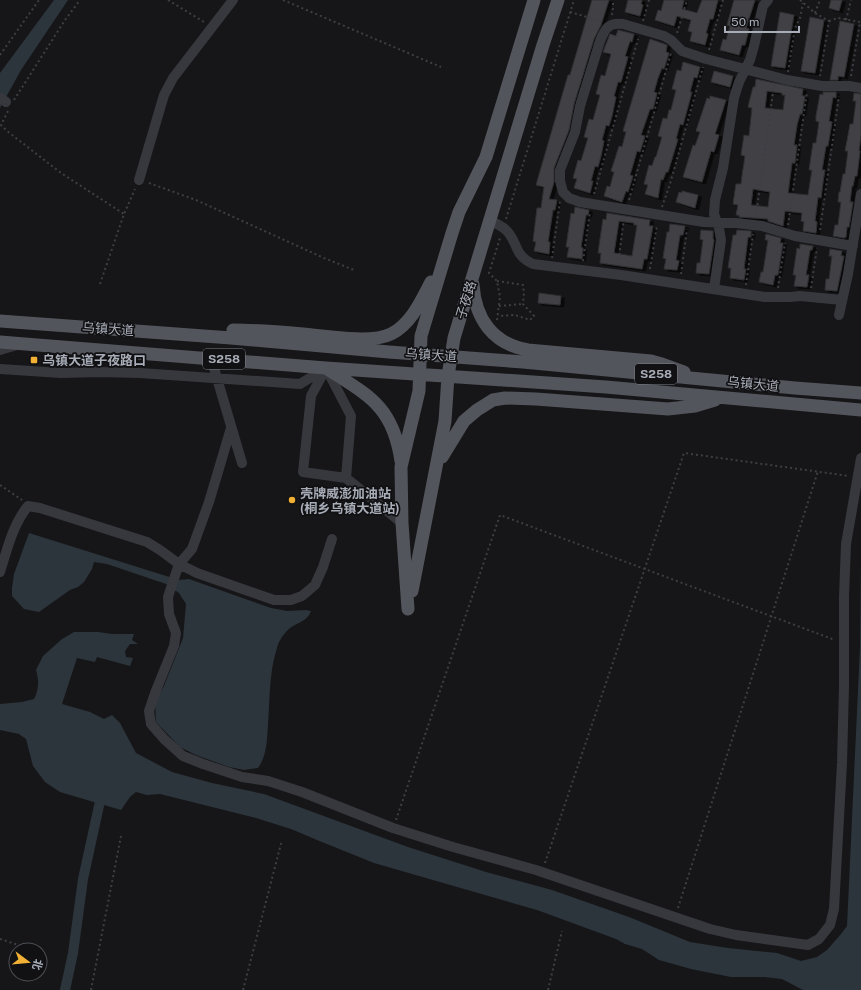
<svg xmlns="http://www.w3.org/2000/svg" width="861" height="990" viewBox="0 0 861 990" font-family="'Public Sans','Noto Sans SC',sans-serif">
  <defs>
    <filter id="shadow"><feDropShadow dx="3.5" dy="2" stdDeviation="0" flood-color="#0009"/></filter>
  </defs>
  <rect width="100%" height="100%" fill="#161618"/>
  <path fill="#2c353c" d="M54 0H68L21 70 0 108V73Z
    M29 533 179 580 189 579 271 608 287 611 306 610 311 611C307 623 293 623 286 632 282 636 278 643 277 648 269 672 270 699 268 724 267 739 267 756 258 768L244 770 229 767 196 755 180 747 156 722 155 701 164 686 183 638 186 604 179 593 166 584 107 564 94 562 92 569 84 582 78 587 70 590 39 612 24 609 12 596V588L14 574Z
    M861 561V990H803L782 979 764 977H731L691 969 659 960 642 949 625 944 616 939 537 910 374 863 317 840 291 829 256 818 160 794 147 795 136 792 130 797 121 810 60 792 45 782 33 766 26 739 19 734 0 730V704L22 702 34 699C39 689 39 680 36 670L43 656 62 639 74 632H98L112 634H134L132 640 138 644H130L125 651 126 657 133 658 130 666 97 657 95 662 77 658 62 704 90 712 104 719 112 715 120 723 136 753 172 772 212 783 264 794 408 847 486 872 552 890 629 917 690 942 728 948 777 953 801 961 817 957 827 950 841 934 847 926 860 647Z"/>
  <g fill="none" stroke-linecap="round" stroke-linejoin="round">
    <path stroke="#2c353c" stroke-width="10" d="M65 990 73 953 83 879 102 792"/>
  </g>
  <path fill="#404145" stroke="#303034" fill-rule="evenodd" filter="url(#shadow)" d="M592 0H609L601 25 594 39 574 104 569 130 554 168V182L549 199 557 200 555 210H553L548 242H550L549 254 534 251 536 242 533 241 537 208H541L544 187 536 185 568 75H570Z
    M628 0H642L641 4 643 5 640 16 625 12Z
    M664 0H684L682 9 697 13 702 0H718L713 19H710L706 33 708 34 705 45 690 41 692 32 688 31 691 20 677 16 674 26 655 20 658 10 661 11Z
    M734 0H755L746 28 749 29 745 45H742L739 55 720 50 723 39 726 40 730 26 727 25Z
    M831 0H842L839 11 829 8Z
    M780 12 794 15 785 68 771 66Z
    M810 17 824 20 815 73 801 71Z
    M840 21 854 24 844 77 838 76V80H830Z
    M618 30 634 34 632 42 630 41 625 56 628 57 621 82H618L614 96 616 97 612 116 609 126 606 125 602 140 604 141 601 156 598 167 595 166 591 181H593L590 193 574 188 577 179 573 178 578 160 581 161 588 138 584 137 589 119 593 120 600 95 596 94 601 75 605 76 611 54 603 52 610 34 616 36Z
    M650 39 667 45 666 52 669 53 664 69 662 68 658 78 654 92 657 93 653 109H650L641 135 645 136 640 152 637 151 630 175 633 176 628 192 626 191 622 202 604 196 607 186 610 187 614 172 611 171 615 159 619 146 622 147 626 132 623 131Z
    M683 62 700 67 697 78 694 77 690 92H692L683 125 680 124 676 139H678L668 172H666L663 180 661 179 658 198 645 194 648 185 644 184 649 165 652 166 655 157H656L662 137 658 136 663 118 667 119 669 110H671L676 90 672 89 677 70 681 71Z
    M714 71 733 76 730 87 711 82Z
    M756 79 803 89 802 96H805L802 114H800L797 125 794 145H797L795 163H792L788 193 808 195 812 170H809L813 143H816L819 122 816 121V116L820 94 823 95V92H836V98L833 97 829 121 832 122 828 146H826L822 170H825L823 182 821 198 818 197 815 221 817 222 816 233 803 231 804 222 801 221 802 213 785 211 783 226 768 221V219L739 217V215H736L738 205 733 204 736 184H741L742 176 745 156 741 155 744 135 749 136 752 108 748 107 753 87H755ZM767 91 782 93V95H785L783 110 765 108ZM753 189 770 192 768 207 751 205Z
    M854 93 861 94V134L859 151H860L857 176H855L853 186H852L850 202H853L849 227H847L846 237 844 238 833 236 835 225H838L841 202H838L839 192H840L843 174H845L848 151H845L847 141 850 124H853L856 101H853Z
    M710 96 726 100 715 134 719 135 714 152 711 151 702 182 683 177 693 145 695 146 700 132 696 131 707 98 710 99Z
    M682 191 698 195 695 208 676 202 679 192 682 193Z
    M575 207 589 210 588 215H586L581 247 583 248 582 259 567 257 569 247H566L571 213 574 214Z
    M607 213 650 220 649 226H653L647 259H644L642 269 600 263 601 253H598L603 219 606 220ZM619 221 634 223V225H637L632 256 614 253Z
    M670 224 685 226 683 235H680L676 260 679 261 677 270 664 269 666 259 663 258 667 232H669Z
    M701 230 713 231V239L714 240 709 274 696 273 697 263H700L703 240 700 239Z
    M737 230 751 231V237H748L744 269H746L744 280 730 278 731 268H728L733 235H736Z
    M766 234 781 238 780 243H783L778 275H775L773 285 759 282 761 272H763L768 240H765Z
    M800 244 813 246 812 250H810L806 275H809L807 287 794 286 796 275H793L797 248 800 249Z
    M830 249 842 251 841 256H844L837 291 825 290 826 279H829L832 256H829Z
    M539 293 561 296 560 305 538 303Z"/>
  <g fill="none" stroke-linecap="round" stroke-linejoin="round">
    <path stroke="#3d3f44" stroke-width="2" stroke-dasharray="2 3" stroke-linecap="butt" d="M168 0 204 22
      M283 0 441 67
      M800 0 815 13 829 21 820 76
      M570 12 601 21
      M815 13 820 0
      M612 15 613 8V0
      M846 20 851 0
      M643 21 649 0
      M829 21 838 18 860 22
      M677 33 687 0
      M709 50 723 0
      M0 55 39 0
      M788 72 795 28 800 18 803 3
      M851 76 860 22
      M14 100 65 20 80 0
      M8 111 1 125 7 131 61 173 124 214
      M149 183 196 200 324 258 354 270
      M594 194 638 39
      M629 200 671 53
      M662 207 670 184 703 67
      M756 215 774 85
      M506 219 574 0
      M788 225 807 92
      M820 230 839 96
      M552 258 560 201
      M583 261 590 212
      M618 265 624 218
      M650 269 657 225
      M681 274 687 229
      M497 281 523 285 524 293 523 304 534 316 530 320 515 315 498 316
      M100 284 124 214 135 189
      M746 285 753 234
      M778 288 785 243
      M811 288 817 248
      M499 306 523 304
      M497 320 500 297 497 281 489 273 500 238
      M0 485 22 500
      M396 820 500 515 835 640
      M545 863 684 453 849 476
      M678 908 818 471
      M0 939 34 950
      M91 990 121 836
      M243 990 282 840
      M548 990 562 931"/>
    <path stroke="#37383d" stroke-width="10" d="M0 98 6 102
      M139 180 164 95 173 78 233 0
      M490 221C495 223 502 226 506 230 519 243 513 255 533 264L621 275 765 297H790L800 296 842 300
      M853 246 795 236 762 226 736 223 704 222 580 202 569 198 563 192 560 181V170L575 132 580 106 600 41C605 29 608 22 623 24L664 36 671 40 682 51 706 59 787 80 822 86H849L861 88
      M714 289 721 240 719 228 714 214 715 200 723 168 734 98 739 82 750 60 754 46 763 6 768 0
      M839 315 848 274 861 194
      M0 350 17 345
      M211 358 242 463
      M326 368 311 396 303 472 346 478 402 523
      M326 368 351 416 346 478
      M0 369 61 373 99 372 140 373 300 384 326 368
      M231 428 209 502 192 549 179 564 168 597 169 614 176 633 174 646 155 693 149 711 151 724 164 739 183 756 203 764 242 777 268 781 302 792 393 828 453 847 536 870 710 929 736 935 808 945 819 939 830 925 834 909 842 763 844 686V597L846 544 861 458
      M0 572C7 550 13 524 28 506L40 508 147 542 160 550 179 564 197 573 274 600H291L302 596 315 585 323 567 332 539"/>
    <path stroke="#53555c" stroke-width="13" d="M473 284C475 319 493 344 528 350L651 361 662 364 684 372
      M0 321 231 338 389 352 523 362 795 388 861 393
      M233 330C256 330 280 332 303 334 325 336 371 344 391 334 411 324 421 301 431 282
      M0 342 326 368 606 387 861 410
      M326 368C369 396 393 406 401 461
      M442 457 464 421 477 410 493 400 505 398 536 399 668 409 695 406 715 400
      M412 591 445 421 448 376 454 338 543 45 558 0
      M408 609 402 523 401 467 419 391 421 336 452 233 459 212 486 157 534 0"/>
  </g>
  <g fill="#f2b134" stroke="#111113" stroke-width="1.5">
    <rect x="30" y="356" width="8" height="8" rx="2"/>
    <circle cx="292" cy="500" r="4"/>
  </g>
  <g text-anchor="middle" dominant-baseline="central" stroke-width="3.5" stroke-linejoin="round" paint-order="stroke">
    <g fill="#111113" stroke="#7b7e86" stroke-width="1">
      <rect x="203" y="349" width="42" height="20" rx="3"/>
      <rect x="635" y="364" width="42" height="20" rx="3"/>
    </g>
    <g font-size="12" font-weight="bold" fill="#a8adb8">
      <text x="224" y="359">S258</text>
      <text x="656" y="374">S258</text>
    </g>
    <g font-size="13" fill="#a8adb8" stroke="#111113">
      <text transform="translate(466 300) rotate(-73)">子夜路</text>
      <text transform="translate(108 329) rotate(4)">乌镇大道</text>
      <text transform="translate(431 355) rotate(4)">乌镇大道</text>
      <text transform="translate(753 384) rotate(6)">乌镇大道</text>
    </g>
    <g font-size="13" font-weight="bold" fill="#a8adb8" stroke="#111113" text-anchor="start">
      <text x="42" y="360">乌镇大道子夜路口</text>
      <text x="300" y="493">壳牌威澎加油站<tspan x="300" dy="15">(桐乡乌镇大道站)</tspan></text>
    </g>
  </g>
  <g transform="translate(28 962) rotate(106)"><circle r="19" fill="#111113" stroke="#4d4f55"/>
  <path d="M0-3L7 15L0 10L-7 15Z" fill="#f2b134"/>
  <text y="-6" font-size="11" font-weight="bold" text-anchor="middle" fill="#a8adb8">北</text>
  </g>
  <path d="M725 26v6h74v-6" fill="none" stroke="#a8adb8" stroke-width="2"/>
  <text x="731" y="26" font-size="12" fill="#a8adb8" stroke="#111113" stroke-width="3" paint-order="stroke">50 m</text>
</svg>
